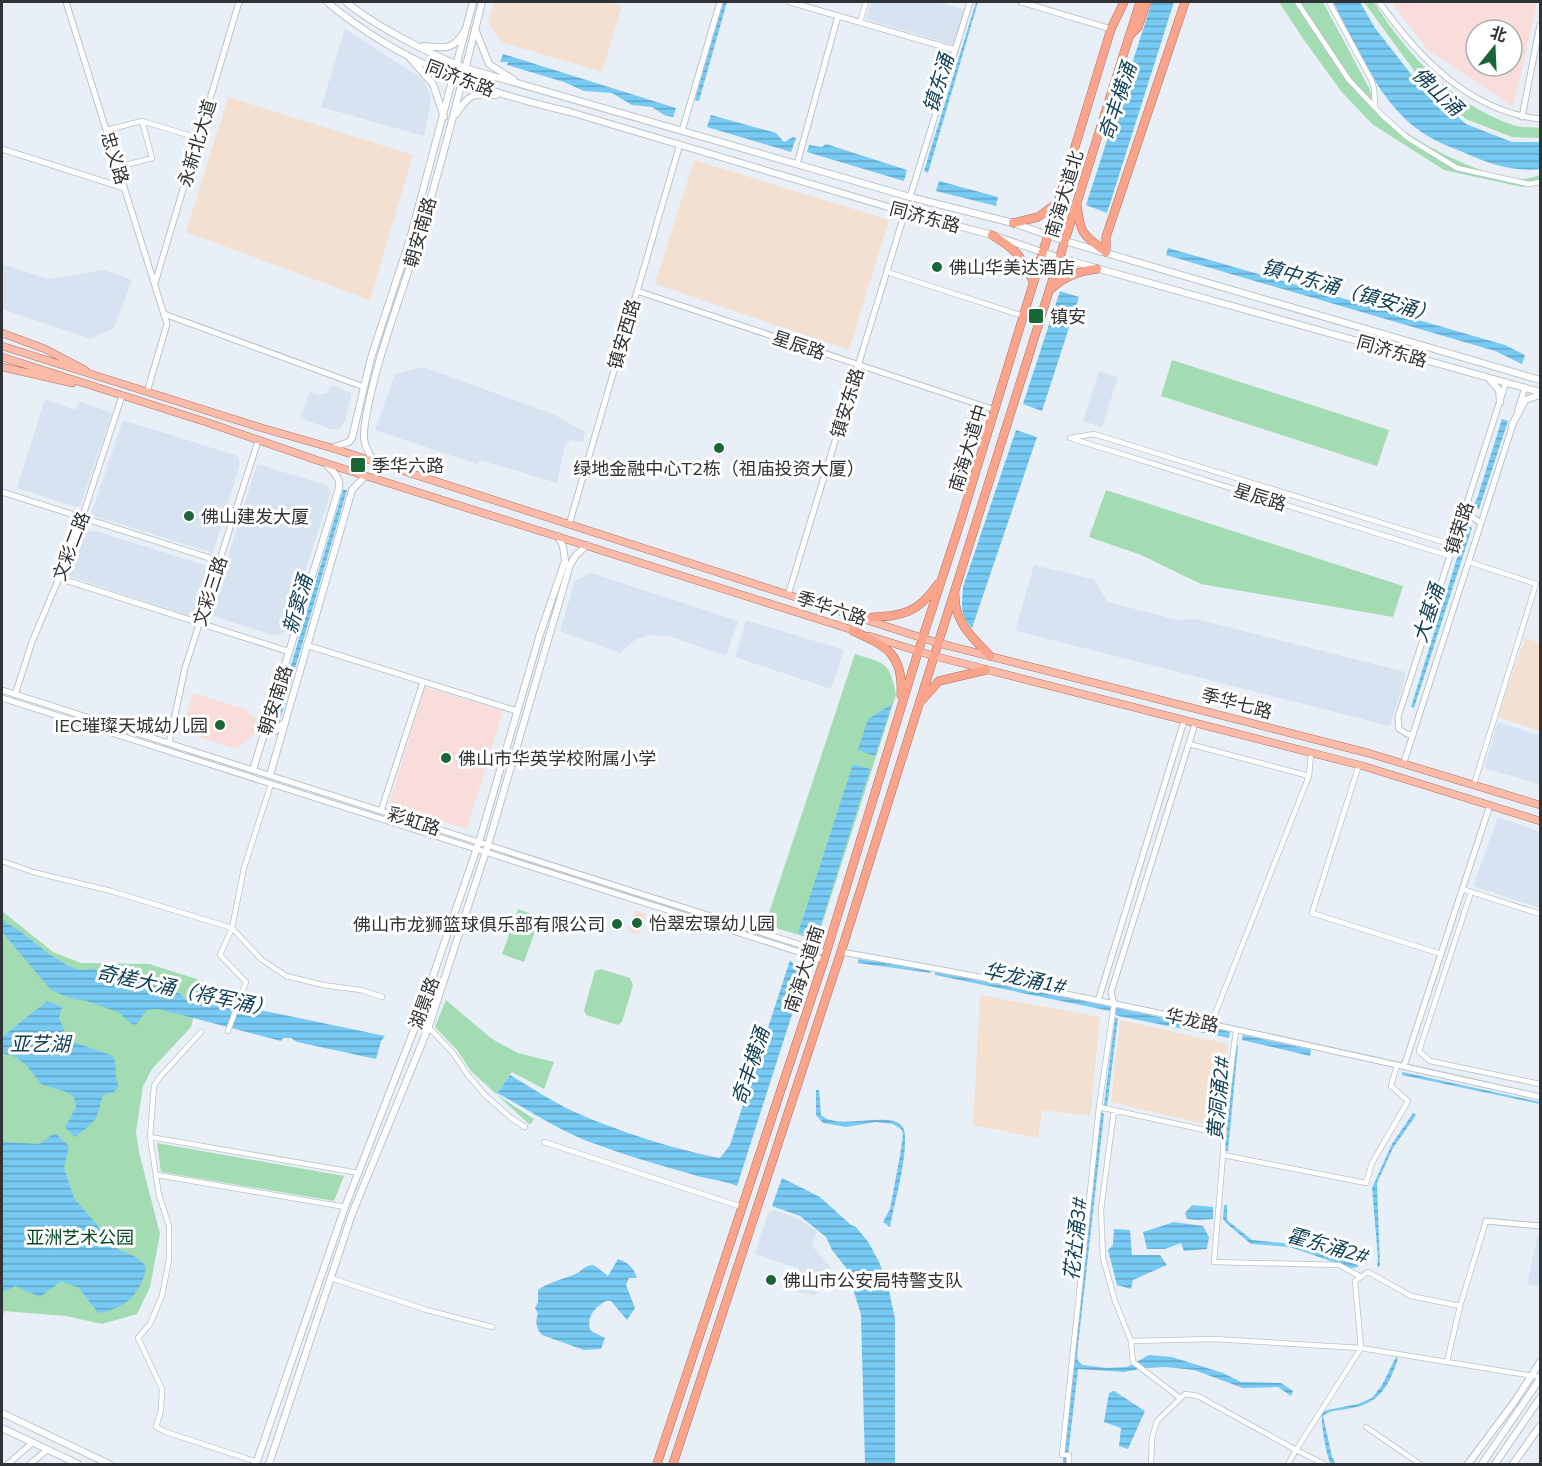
<svg xmlns="http://www.w3.org/2000/svg" width="1542" height="1466" viewBox="0 0 1542 1466" font-family="Mulish,'Noto Sans SC',sans-serif">
  <defs>
    <pattern id="water-rules" width="6" height="5" patternUnits="userSpaceOnUse" patternTransform="scale(1.5)"><rect width="6" height="5" fill="#77caf4"/><path d="M0 2.5h6" fill="none" stroke="#62a5c6"/></pattern>
  </defs>
  <rect width="100%" height="100%" fill="#e8eff7"/>
  <path fill="#d7e3f1" d="M871 2H938L965 10 953 45 866 19Z
    M345 29 420 77 426 85 431 96 430 108 424 136 321 107Z
    M2 264 48 279 104 270 132 280 114 328 91 339 2 309Z
    M423 367 553 414 585 432 583 442 571 440 565 445 557 483 480 460 477 464 375 430 395 374Z
    M1099 371 1118 377 1102 427 1083 421Z
    M331 385 352 393 345 421 340 429H331L300 418 310 392 317 395 327 393Z
    M45 399 76 410 79 401 112 413 80 506 76 507 17 488Z
    M123 420 238 456 240 464 213 553 91 515Z
    M257 464 326 485 331 492 285 632 275 636 210 615Z
    M88 532 96 531 204 565 209 572 194 612 187 615 69 576V564L81 534Z
    M1034 565 1093 579 1108 602 1177 620 1196 619 1402 671 1406 674 1390 726 1017 631 1016 628Z
    M591 573 738 621 726 656 669 636 651 635 636 639 620 653 560 631 575 581Z
    M746 620 844 650 831 689 735 657Z
    M1499 722 1540 736V784L1487 769 1485 766 1497 723Z
    M1498 817 1540 832V908L1473 886Z
    M774 1210 796 1217 817 1232 812 1246 831 1268 816 1295 793 1291 799 1269 755 1254 768 1213Z
    M1538 1234H1540V1287L1527 1284Z"/>
  <path fill="#f4e0d1" d="M494 2H606L622 6 602 72 501 42 488 22Z
    M228 97 413 155 370 300 186 232Z
    M694 160 889 220 849 350 655 284Z
    M1525 638 1540 643V731L1498 717Z
    M980 995 1100 1017 1090 1116 1042 1110 1038 1138 973 1125Z
    M1120 1020 1228 1044 1217 1127 1111 1102Z"/>
  <path fill="#f8ddda" fill-rule="evenodd" d="M1391 2H1537L1513 107 1428 50ZM1476 30H1512V66H1476Z
    M425 687 503 711 467 829 389 805Z
    M193 693 248 710 251 716 259 719 253 736 236 749 181 731Z
    M635 910 646 914 639 935 628 932Z"/>
  <path fill="#a3dcb2" d="M1279 2H1323L1370 90C1371 95 1372 100 1374 104 1397 135 1483 179 1522 179 1528 179 1535 177 1540 175V184L1522 187 1444 170 1372 124 1341 91 1304 40Z
    M1364 2H1374C1406 54 1454 105 1513 125 1521 128 1532 127 1540 128V138L1512 137 1466 119 1420 79Z
    M1172 360 1389 430 1377 466 1161 396Z
    M1106 490 1403 586 1393 617 1201 584 1141 555 1089 537Z
    M855 654C885 664 890 661 896 695L817 940 765 925Z
    M518 909 540 917 524 962 502 954Z
    M2 911 53 952 81 963 149 964 203 981 191 1027 152 1069 143 1086 136 1132 139 1152 160 1234 150 1287 137 1314 102 1324 66 1316 4 1311 2 1319Z
    M601 969 630 978 633 985 622 1022 618 1025 586 1015 584 1010 595 971Z
    M446 1000 492 1039 518 1053 554 1062 544 1089 512 1072 496 1094 534 1119 530 1125 471 1071 457 1050 435 1027Z
    M157 1143 344 1176 334 1201 161 1172Z"/>
  <path fill="url(#water-rules)" d="M722 2H727L699 101 695 100Z
    M976 2H978L928 173 924 171Z
    M1152 2H1174L1107 213 1086 205Z
    M1333 2H1360L1375 28 1414 78 1466 124 1512 142H1540V169C1514 172 1489 164 1465 153 1451 147 1436 142 1423 133 1379 104 1357 47 1333 2Z
    M503 54 676 108 673 117 664 115 652 107 632 105 612 93 584 91 564 82 507 65 508 62H500Z
    M711 115 776 133 784 142 793 137 796 138 791 152 707 127Z
    M826 144 907 170 904 181 807 152 809 145 822 147Z
    M939 181 998 197 996 206 936 191Z
    M1168 248 1505 345 1525 355 1522 364 1495 351 1166 255Z
    M1060 291 1079 297 1042 411 1023 404Z
    M1502 419 1508 421 1479 509 1472 507 1477 499Z
    M1016 430 1037 437 972 628C959 614 962 605 963 587Z
    M343 490H347L278 727 273 726Z
    M1467 526 1472 527 1471 531 1414 708 1411 707Z
    M892 704 875 756 858 750 868 719Z
    M853 764 870 769 821 924C816 936 809 934 798 933Z
    M2 920 21 932 49 954 68 966 80 970 92 969 103 971 133 966 141 971 158 989 179 993 187 1001 200 999 227 1003 385 1036 381 1041 376 1059 297 1042 291 1038H283L281 1041 159 1009 147 1010 136 1025 130 1023 120 1013 87 1001 70 998 51 990 2 932Z
    M858 959 929 970 931 973 858 963Z
    M790 960 804 977 737 1186C725 1181 714 1180 701 1177 663 1166 624 1155 587 1141 555 1128 527 1109 497 1093L510 1075C529 1086 547 1098 566 1108 611 1129 672 1149 720 1158L730 1145Z
    M935 972 1099 1004 1111 1007 1110 1011 935 975Z
    M47 1001 62 1007 59 1018 68 1040 113 1056C118 1068 113 1073 119 1086L114 1092 103 1095C100 1104 99 1117 91 1124 86 1128 81 1132 75 1137L65 1127 76 1107 74 1097 66 1092 41 1084 26 1065 15 1057 2 1053V1037Z
    M1116 1008 1230 1032 1229 1038 1118 1016 1115 1014Z
    M1115 1018H1118L1107 1107 1104 1105Z
    M1243 1035 1308 1049 1311 1050 1310 1056 1242 1040Z
    M1235 1046H1238L1228 1151H1225Z
    M1402 1072 1540 1102V1104L1402 1075Z
    M816 1090H819L821 1115C841 1134 905 1103 905 1136 906 1164 895 1199 890 1227L883 1222 890 1209 901 1150 903 1134 901 1129 893 1124 876 1122 846 1127 823 1123 816 1115Z
    M1100 1111 1104 1114 1077 1355 1078 1361 1083 1365 1106 1368 1127 1367 1149 1355 1172 1357 1223 1373 1241 1382 1281 1383 1293 1391 1291 1396 1278 1387 1243 1388 1194 1370 1166 1367 1146 1368 1124 1372 1078 1369 1067 1464H1063L1066 1411Z
    M1413 1113 1416 1115 1393 1148 1377 1183 1380 1267 1377 1266 1378 1258 1372 1188 1392 1144Z
    M55 1133 69 1146 64 1168 74 1198 103 1232C109 1254 136 1250 146 1267 142 1293 125 1309 98 1313L79 1288 61 1281 40 1297 15 1286 2 1293V1139L6 1142 39 1144Z
    M782 1178 820 1197 851 1225 856 1227 869 1243 879 1262 887 1281 895 1319V1464H865L861 1315 847 1269 832 1250 826 1237 800 1216 772 1206Z
    M1192 1205 1213 1207V1219L1197 1220 1187 1219 1185 1213Z
    M1224 1205H1227V1220L1252 1240 1292 1244 1358 1265V1267L1351 1268 1290 1247 1251 1244 1226 1223 1223 1219Z
    M1174 1222 1203 1226 1209 1237 1207 1249 1184 1251 1181 1243 1165 1249H1147L1143 1232Z
    M1114 1229 1130 1230 1132 1255H1160L1167 1265 1133 1280 1131 1289 1117 1285 1108 1250 1113 1245Z
    M618 1259C628 1262 634 1268 637 1278H629L626 1285 635 1308 627 1320 611 1301H606C595 1307 585 1318 591 1331L605 1338 601 1349 584 1350 542 1335C536 1328 535 1322 538 1313L535 1308 538 1302V1290C549 1282 561 1280 573 1275 582 1272 584 1265 594 1265L608 1276Z
    M1396 1357 1398 1359C1387 1390 1379 1404 1346 1409 1337 1411 1330 1410 1323 1416L1332 1457 1336 1464H1331C1327 1459 1320 1420 1322 1413L1327 1410 1358 1404 1372 1398 1382 1385Z
    M1114 1391 1145 1411 1128 1449 1119 1446 1121 1428 1104 1422 1109 1393Z"/>
  <g fill="none" stroke-linecap="round" stroke-linejoin="round">
    <g stroke="#bac2ca" stroke-width="6">
      <path id="minor" d="M1297 2 1349 80 1383 116 1408 138 1457 168 1529 184 1540 182
        M1329 2 1372 81 1374 89 1375 107
        M860 22 866 2
        M107 130 142 121 198 138
        M119 167 152 158 142 121
        M887 272 1023 316
        M1070 438 1094 434 1453 545
        M1073 439 1450 556
        M1469 562 1536 584 1474 784
        M1189 744 1309 776
        M1359 765 1312 913 1441 954
        M2 861 33 872 111 891 232 928 261 959 286 976 323 985 361 990 382 997
        M1462 889 1540 914
        M1471 892 1419 1051 1430 1061 1540 1084
        M1114 1004 1099 1107 1223 1134 1236 1030
        M419 1017 453 1053 467 1074 485 1095 511 1118 525 1127
        M1211 1024 1309 776 1311 753
        M228 1031 246 982 220 955 232 928 244 868 271 784
        M201 1032 159 1078 154 1086 150 1137 159 1195 169 1226V1259L162 1296 150 1324 138 1338 162 1389 161 1410 156 1427 166 1432 257 1462
        M1114 1110 1101 1210 1103 1258 1115 1301 1131 1341 1133 1362 1180 1398
        M1223 1134V1155L1366 1183 1372 1163 1408 1101 1391 1086 1397 1065
        M150 1137 359 1173
        M544 1142 742 1207
        M1223 1155 1214 1262 1339 1265 1361 1277
        M157 1175 345 1207
        M1486 1221 1460 1306 1447 1362 1540 1377
        M331 1278 427 1310 492 1327
        M1131 1341 1214 1339 1361 1348 1296 1450 1324 1464
        M1447 1362 1361 1348 1355 1281 1368 1272 1411 1296 1460 1306
        M1366 1427 1420 1464
        M1069 1464V1455H1062L1099 1107
        M1151 1464 1152 1438 1157 1421 1185 1394 1198 1396 1296 1450 1288 1464"/>
    </g>
    <g stroke="#bac2ca" stroke-width="7">
      <path id="tertiary" d="M66 2 167 324 147 392
        M790 2 955 50
        M1021 2 1111 29
        M1379 2C1418 57 1469 111 1540 119
        M1522 117 1540 25
        M682 131 720 2
        M2 149 124 188
        M797 164 838 16
        M910 197 970 2
        M155 283 239 2
        M637 291 995 410
        M164 314 364 387
        M1518 410 1525 387
        M2 492 219 561
        M1462 520 1472 517 1481 523
        M569 525 680 144
        M59 578 290 652
        M788 595 905 212
        M306 645 517 711
        M2 690 826 953
        M15 695 32 642 59 578 82 518 122 396
        M2 698 824 960
        M1413 735 1407 734 1399 729 1398 717 1506 382
        M169 743 185 668 258 441
        M1404 762 1514 421
        M381 811 423 682
        M841 952C1076 992 1308 1045 1540 1097
        M1098 1001 1184 721
        M1114 1004 1111 992 1195 724
        M1404 1066 1490 805
        M1486 1221 1540 1226
        M8 1464 32 1443
        M30 1464 47 1450"/>
    </g>
    <g stroke="#bac2ca" stroke-width="8">
      <path id="secondary" d="M327 2C400 63 479 91 570 112L905 212 992 235 1060 258 1540 392
        M346 2C375 26 430 54 465 68L910 197 1013 223 1065 241 1540 380
        M475 29 489 64 514 80
        M424 46C444 48 453 51 464 32
        M410 58 433 84 444 117
        M456 114C469 94 473 93 496 95
        M1490 380 1499 390 1500 402
        M1512 425 1525 400 1540 395
        M332 448 349 442 352 438 371 358 410 239 473 2
        M373 461C365 445 362 442 365 423 375 361 399 303 417 244 442 164 462 82 482 2
        M269 721 271 729 275 731 283 724
        M253 770 339 488C341 477 332 471 325 463
        M270 775 352 490 365 476
        M2 1413 109 1464
        M2 1428 78 1464
        M256 1464 345 1207 419 1017 479 842 540 634 565 561 563 546 558 536
        M269 1464 352 1214 429 1026 488 845 570 565 576 555 587 545
        M1468 1464 1515 1401 1540 1362
        M1482 1464 1540 1379
        M1495 1464 1540 1398
        M1513 1464 1540 1426"/>
    </g>
    <g stroke="#b36e5c" stroke-width="8">
      <path id="primary" d="M2 333 45 349 85 370
        M2 346 262 428 332 448 938 643 1368 753 1540 805
        M2 357 209 423 325 463 856 631
        M2 367 72 383
        M869 636 934 656 1363 766 1540 821"/>
    </g>
    <g stroke="#b36e5c" stroke-width="9">
      <path id="trunk" d="M1130 35 1138 27 1147 2
        M1077 205C1080 234 1083 235 1106 252
        M1013 223 1038 217 1057 203
        M992 235C1016 250 1021 255 1033 281
        M1106 252V237L1185 2
        M1051 289C1064 276 1079 271 1097 269
        M955 595C954 622 973 638 990 656
        M861 618C900 615 914 618 938 584
        M853 631C886 646 904 654 901 695
        M922 700 939 681 986 670
        M657 1464 824 960 918 652 961 520 1111 29 1124 2
        M673 1464 841 952 1140 2"/>
    </g>
    <use href="#minor" stroke="#fff" stroke-width="4.5"/>
    <use href="#tertiary" stroke="#fff" stroke-width="5"/>
    <use href="#secondary" stroke="#fff" stroke-width="6"/>
    <use href="#primary" stroke="#fcbba9" stroke-width="7"/>
    <use href="#trunk" stroke="#fba48c" stroke-width="8"/>
  </g>
  <g fill="#196736" stroke="#fff" stroke-width="2">
    <circle cx="937" cy="267" r="6"/>
    <rect x="1028" y="308" width="16" height="16" rx="3"/>
    <circle cx="719" cy="448" r="6"/>
    <rect x="350" y="457" width="16" height="16" rx="3"/>
    <circle cx="189" cy="516" r="6"/>
    <circle cx="220" cy="725" r="6"/>
    <circle cx="446" cy="758" r="6"/>
    <circle cx="637" cy="923" r="6"/>
    <circle cx="617" cy="924" r="6"/>
    <circle cx="771" cy="1280" r="6"/>
  </g>
  <g text-anchor="middle" dominant-baseline="central" stroke-width="6" stroke-linejoin="round" paint-order="stroke">
    <g font-size="18" fill="#303336" stroke="#fff">
      <text transform="translate(460 78) rotate(21)">同济东路</text>
      <text transform="translate(197 143) rotate(-73)">永新北大道</text>
      <text transform="translate(115 158) rotate(73)">忠义路</text>
      <text transform="translate(1064 194) rotate(-73)">南海大道北</text>
      <text transform="translate(925 217) rotate(15)">同济东路</text>
      <text transform="translate(420 232) rotate(-74)">朝安南路</text>
      <text transform="translate(624 334) rotate(-74)">镇安西路</text>
      <text transform="translate(799 345) rotate(18)">星辰路</text>
      <text transform="translate(1392 351) rotate(16)">同济东路</text>
      <text transform="translate(847 403) rotate(-73)">镇安东路</text>
      <text transform="translate(968 448) rotate(-73)">南海大道中</text>
      <text transform="translate(1260 497) rotate(17)">星辰路</text>
      <text transform="translate(1459 528) rotate(-72)">镇荣路</text>
      <text transform="translate(71 546) rotate(-69)">文彩二路</text>
      <text transform="translate(210 591) rotate(-72)">文彩三路</text>
      <text transform="translate(832 608) rotate(18)">季华六路</text>
      <text transform="translate(275 700) rotate(-72)">朝安南路</text>
      <text transform="translate(1237 703) rotate(15)">季华七路</text>
      <text transform="translate(414 821) rotate(18)">彩虹路</text>
      <text transform="translate(804 969) rotate(-72)">南海大道南</text>
      <text transform="translate(424 1003) rotate(-70)">湖景路</text>
      <text transform="translate(1192 1020) rotate(12)">华龙路</text>
    </g>
    <g font-size="18" fill="#303336" stroke="#fff" text-anchor="start">
      <text x="949" y="267">佛山华美达酒店</text>
      <text x="1050" y="316">镇安</text>
      <text x="372" y="465">季华六路</text>
      <text x="719" y="468" text-anchor="middle">绿地金融中心T2栋（祖庙投资大厦）</text>
      <text x="201" y="516">佛山建发大厦</text>
      <text x="208" y="725" text-anchor="end">IEC璀璨天城幼儿园</text>
      <text x="458" y="758">佛山市华英学校附属小学</text>
      <text x="649" y="923">怡翠宏璟幼儿园</text>
      <text x="605" y="924" text-anchor="end">佛山市龙狮篮球俱乐部有限公司</text>
      <text x="783" y="1280">佛山市公安局特警支队</text>
    </g>
    <g font-size="18" fill="#054c25" stroke="#fff">
      <text x="80" y="1237">亚洲艺术公园</text>
    </g>
    <g font-size="20" font-style="italic" fill="#134258" stroke="#fff">
      <text transform="translate(938 83) rotate(-73)">镇东涌</text>
      <text transform="translate(1438 91) rotate(43)">佛山涌</text>
      <text transform="translate(1117 101) rotate(-72)">奇丰横涌</text>
      <text transform="translate(1349 290) rotate(16)">镇中东涌（镇安涌）</text>
      <text transform="translate(297 604) rotate(-74)">新窦涌</text>
      <text transform="translate(1428 613) rotate(-72)">大基涌</text>
      <text transform="translate(1025 978) rotate(12)">华龙涌1#</text>
      <text transform="translate(185 990) rotate(12)">奇槎大涌（将军涌）</text>
      <text x="40" y="1043">亚艺湖</text>
      <text transform="translate(750 1066) rotate(-72)">奇丰横涌</text>
      <text transform="translate(1218 1098) rotate(-85)">黄洞涌2#</text>
      <text transform="translate(1075 1239) rotate(-84)">花社涌3#</text>
      <text transform="translate(1328 1245) rotate(16)">霍东涌2#</text>
    </g>
  </g>
  <rect width="1542" height="1466" fill="none" stroke="#303336" stroke-width="6"/>
  <g transform="translate(1494 48) rotate(18)"><circle r="28" fill="#ffffff" stroke="#acadaf" stroke-width="1.5"/>
  <path d="M0-4.5L10 22L0 15L-10 22Z" fill="#196736"/>
  <text y="-9" font-size="16" font-weight="bold" text-anchor="middle" fill="#303336">北</text>
  </g>
</svg>
